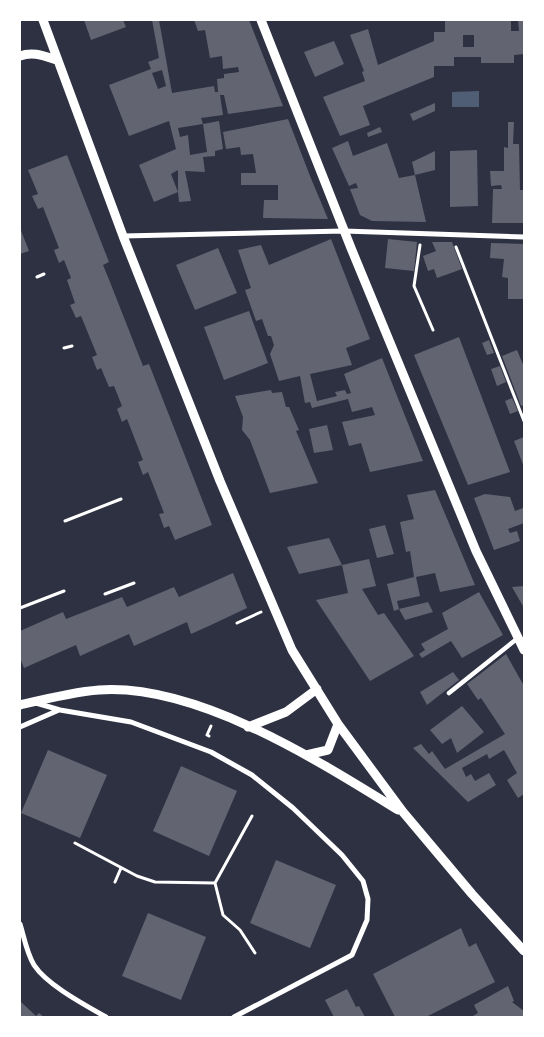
<svg xmlns="http://www.w3.org/2000/svg" width="544" height="1037" viewBox="0 0 544 1037" font-family="'DM Sans',sans-serif">
  <rect width="100%" height="100%" fill="#2d3142"/>
  <path fill="#4f5d75" d="M479 91V107H452V92Z"/>
  <path fill="#626471" fill-rule="evenodd" d="M84 20H123L126 27 91 40Z
    M152 20H159L172 93 214 86 215 92H218L217 79 224 78V74L239 72 238 67 223 69 222 56 210 58 205 30 198 31 194 20H249L283 106 228 114 224 95H220L223 115 201 118 203 124 178 128 180 137 188 135 190 155 207 152 203 124 219 121 223 149 215 151V156L203 157 205 172 185 171 191 201 179 202 178 192 154 202 139 165 176 149 169 121 129 136 109 85 151 69 148 62 159 58ZM162 70 166 86 158 89 152 73ZM178 170V192L171 174Z
    M445 20H511V31H519L518 20H524V54L514 55V63H481V57H454V66H434V77L363 106 370 125 340 136 323 97 365 81 362 72 364 71 350 35 368 29 378 65 434 41V32H445ZM463 35H474V47H463Z
    M334 41 344 64 315 77 304 52Z
    M435 103V111L413 121 410 114Z
    M288 119 310 176 328 219 263 218 264 200H278V185H241V173H256L253 154 241 155 240 147 226 149 223 132Z
    M508 122H514L513 144H519L520 190H524V223H492L493 189H502L501 185 491 186 490 171H504V147L508 148Z
    M380 127 382 132 368 137 367 133Z
    M348 141 353 156 387 143 399 178 415 175 412 162 435 151V170L415 175 426 222 372 221 360 215 350 189 358 188 356 183 349 186 332 148Z
    M477 150 478 206 450 207V151Z
    M67 155 109 262 103 265 110 282 143 366 149 364 212 525 175 540 169 526 164 528 159 514 164 513 148 472 143 475 138 462 143 460 127 419 122 422 117 409 122 406 114 386 109 387 101 368 97 370 92 357 97 355 81 316 76 318 70 305 75 303 67 280 71 278 64 260 59 263 54 250 59 248 43 207 38 209 32 196 38 194 28 170Z
    M20 228 29 251 20 254Z
    M331 239 370 339 346 348 352 365 310 374 317 401 337 396 335 392 345 390 347 394 351 393 344 374 382 358 423 461 370 472 361 443 349 446 342 422 375 415 372 407 352 412 348 399 312 408 310 402 305 403 300 376 279 381 270 354 274 345 271 336H268L262 319 256 321 245 290 251 288 238 250 261 245 269 265Z
    M388 239 417 242 414 271 385 268Z
    M432 242H452L462 269 437 278 434 269 428 271 423 256 436 251Z
    M491 243 524 244V299H508V278L502 277 504 259 490 258Z
    M218 248 237 293 195 310 176 265Z
    M249 311 268 363 224 380 204 327Z
    M459 337 510 472 468 485 414 355Z
    M489 340 494 353 487 355 482 343Z
    M517 350 524 367V405L521 406 502 356Z
    M500 366 506 382 497 386 491 369Z
    M271 390 272 393 282 392 286 407H289L299 430 296 431 318 483 270 493 250 440 242 430 243 417 235 396Z
    M512 398 518 411 510 414 505 401Z
    M327 425 333 450 314 453 309 429Z
    M524 437V467L514 441Z
    M435 490 475 585 440 592 435 573 416 577 420 596 397 601 399 609 394 611 387 584 414 577 410 551 406 552 400 522 414 519 407 495Z
    M485 494 510 497 515 511 523 508 524 523 508 529 510 533 517 531 520 541 494 550 474 498Z
    M385 525 394 554 377 558 369 529Z
    M329 538 342 565 369 559 376 586 362 589 378 615 384 613 414 656 370 681 316 600 348 593 342 565 299 574 287 547Z
    M233 573 247 608 211 625 191 634 187 622 134 646 129 634 80 656 76 645 24 668 20 658V631L63 612 66 619 122 597 127 607 174 587 179 597Z
    M524 586V608L512 587Z
    M479 592 503 635 462 658 451 641 422 658 419 654 425 650 421 644 448 629 442 613Z
    M428 602 433 612 405 620 399 609Z
    M506 654 524 686V794L518 798 507 780 517 773 504 750 489 759 487 754 462 768 466 777 471 774 475 781 489 773 496 785 468 802 413 748 421 744 429 754 432 751 445 769 505 734 481 698 478 700 467 684Z
    M453 672 459 680 427 705 420 692Z
    M462 706 484 732 457 753 451 738 442 744 430 730Z
    M48 750 107 775 80 838 21 813Z
    M181 766 237 791 209 856 153 831Z
    M276 860 336 885 310 948 250 923Z
    M148 913 206 937 181 1000 122 976Z
    M461 928 469 947 476 943 495 982 426 1017H395L373 974Z
    M508 986 514 1001 512 1002 524 1011V1017H471L478 1013 474 1005Z
    M347 989 356 1007 359 1006 365 1017H334L325 1000Z
    M20 1001 36 1016 39 1013 44 1017H20Z"/>
  <g fill="none" stroke-linecap="round" stroke-linejoin="round">
    <path stroke="#fff" stroke-width="3" d="M420 245 414 286 433 330
      M456 247 524 421
      M37 277 44 274
      M64 348 72 346
      M65 521 121 499
      M105 594 134 583
      M20 608 64 591
      M237 623 261 612
      M209 736 207 735 211 726
      M252 816 215 883 223 915 240 930 255 953
      M75 843 137 876 155 882 215 883
      M115 882 121 868"/>
    <path stroke="#fff" stroke-width="4.5" d="M449 693 518 638"/>
    <path stroke="#fff" stroke-width="5" d="M123 236 344 231 524 237
      M36 703 60 710 131 722 211 752 252 775 293 808 342 855 363 881 368 899 367 920 352 955 234 1017
      M20 727 59 710
      M20 924C24 937 27 954 34 965 47 985 85 1005 106 1017"/>
    <path stroke="#fff" stroke-width="9" d="M43 20 123 236 220 481 292 650 338 724 403 812 472 894 524 951
      M261 20 351 248 476 551 524 650
      M20 56C33 51 44 56 57 60
      M20 705C45 699 73 692 99 690 196 683 317 760 398 810
      M248 727 286 712 317 689
      M306 755 328 750 338 724"/>
  </g>
  <rect width="544" height="1037" fill="none" stroke="#ffffff" stroke-width="42"/>
</svg>
